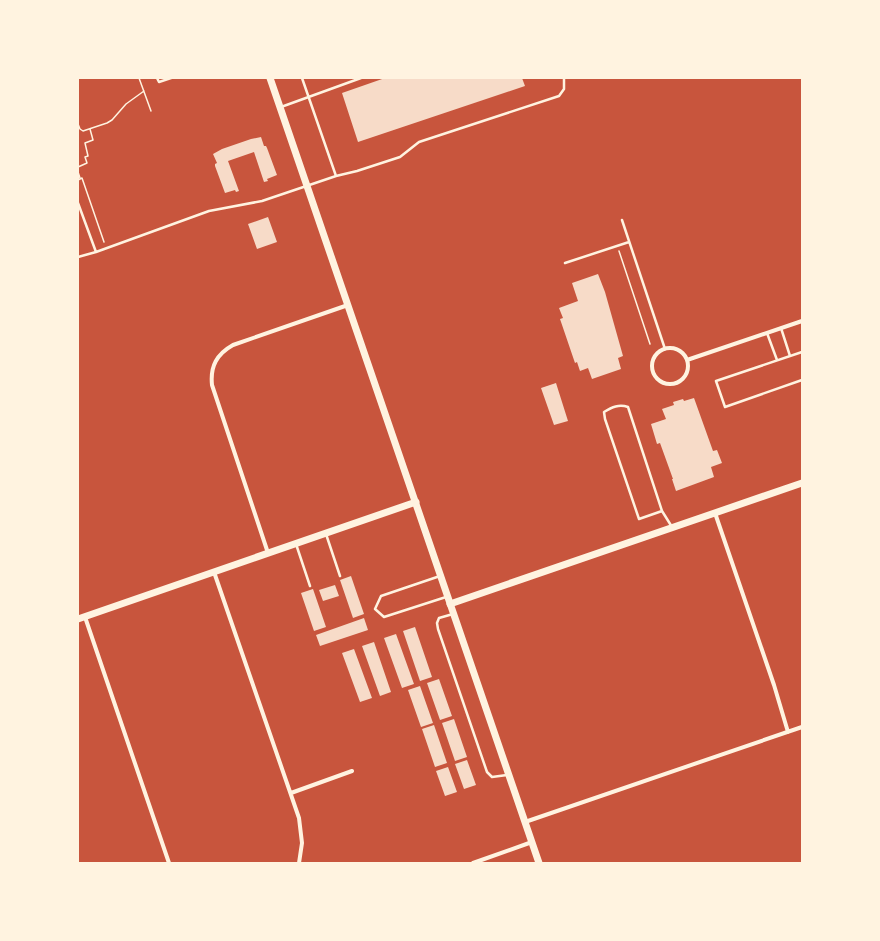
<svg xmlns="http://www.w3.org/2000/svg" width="880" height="941" viewBox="0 0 880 941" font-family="Helvetica,sans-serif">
  <rect width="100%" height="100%" fill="#c8553d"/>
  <path fill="#f7dbc8" d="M385 78H522L525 86 358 142 342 93Z
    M261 137 264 146H266L267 148 277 175 267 179 268 181 264 182 254 152 228 161 239 191 236 192 235 190 225 193 215 166V164L217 163 213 154 222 149 251 139Z
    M268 217 277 242 257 249 248 224Z
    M598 274 605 292 623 356 618 358 621 369 592 379 588 368 580 371 577 362 575 363 560 319 563 318 559 308 578 301 572 283Z
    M556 383 568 421 554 425 541 388Z
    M694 398 713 451 717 450 722 463 711 467 714 477 676 491 672 479H673L660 443 657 444 651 424 666 419 662 409 674 405 673 402 683 399 684 401Z
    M351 576 364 614 353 618 340 580Z
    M335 585 339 596 323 601 319 590Z
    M313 589 326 627 314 631 301 593Z
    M364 618 368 630 320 646 316 635Z
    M415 627 432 677 420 681 403 631Z
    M396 634 414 684 402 688 384 638Z
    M374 642 391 692 380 696 362 646Z
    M354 649 372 698 360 702 342 653Z
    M439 679 452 716 440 720 427 683Z
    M420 686 433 723 421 727 408 690Z
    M454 719 467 757 455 761 442 723Z
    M434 725 447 763 435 767 422 729Z
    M467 760 476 785 464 789 455 764Z
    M448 767 457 792 445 796 436 771Z"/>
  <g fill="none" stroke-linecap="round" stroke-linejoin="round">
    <path stroke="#fff3e0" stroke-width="1.5" d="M139 78 151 111
      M78 124 80 129 83 131 107 123 112 120 126 104 144 91
      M78 167 87 163 85 157 88 156 85 143 93 140 90 129
      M78 172 80 178
      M78 180 82 178 104 242
      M619 251 650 344"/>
    <path stroke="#fff3e0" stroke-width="2.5" d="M157 78 159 82 171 78
      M302 78 336 176 357 171 400 157 419 142 559 96 564 89V78
      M281 107 361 78
      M78 203 96 252
      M622 220 665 349
      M78 257 96 252 209 211 262 201 336 176
      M565 263 629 242
      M781 328 790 356
      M767 333 777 360
      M802 352 716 381 725 407 802 380
      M662 511 639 519 605 419 604 412C612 407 619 404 628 407L662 511 672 527
      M326 534 340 576
      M296 544 310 586
      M440 576 381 596 375 609 384 617 446 597
      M453 614 439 618 437 623 438 629 487 772 492 777 507 775"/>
    <path stroke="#fff3e0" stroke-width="4" d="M652 366a18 18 0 1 1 36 0a18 18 0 1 1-36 0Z
      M687 360 802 321
      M715 513 774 685 788 732
      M268 553 212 385C210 366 217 354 233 345L348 305
      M214 572 299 818 302 843 299 863
      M85 617 169 863
      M291 793 352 771
      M525 822 802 727
      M473 863 532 842"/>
    <path stroke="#fff3e0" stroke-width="7" d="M450 604 802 483
      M78 619 416 502"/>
    <path stroke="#fff3e0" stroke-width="7" d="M270 78 539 863"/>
  </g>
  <rect width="880" height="941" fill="none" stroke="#fff3e0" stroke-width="158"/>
</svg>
